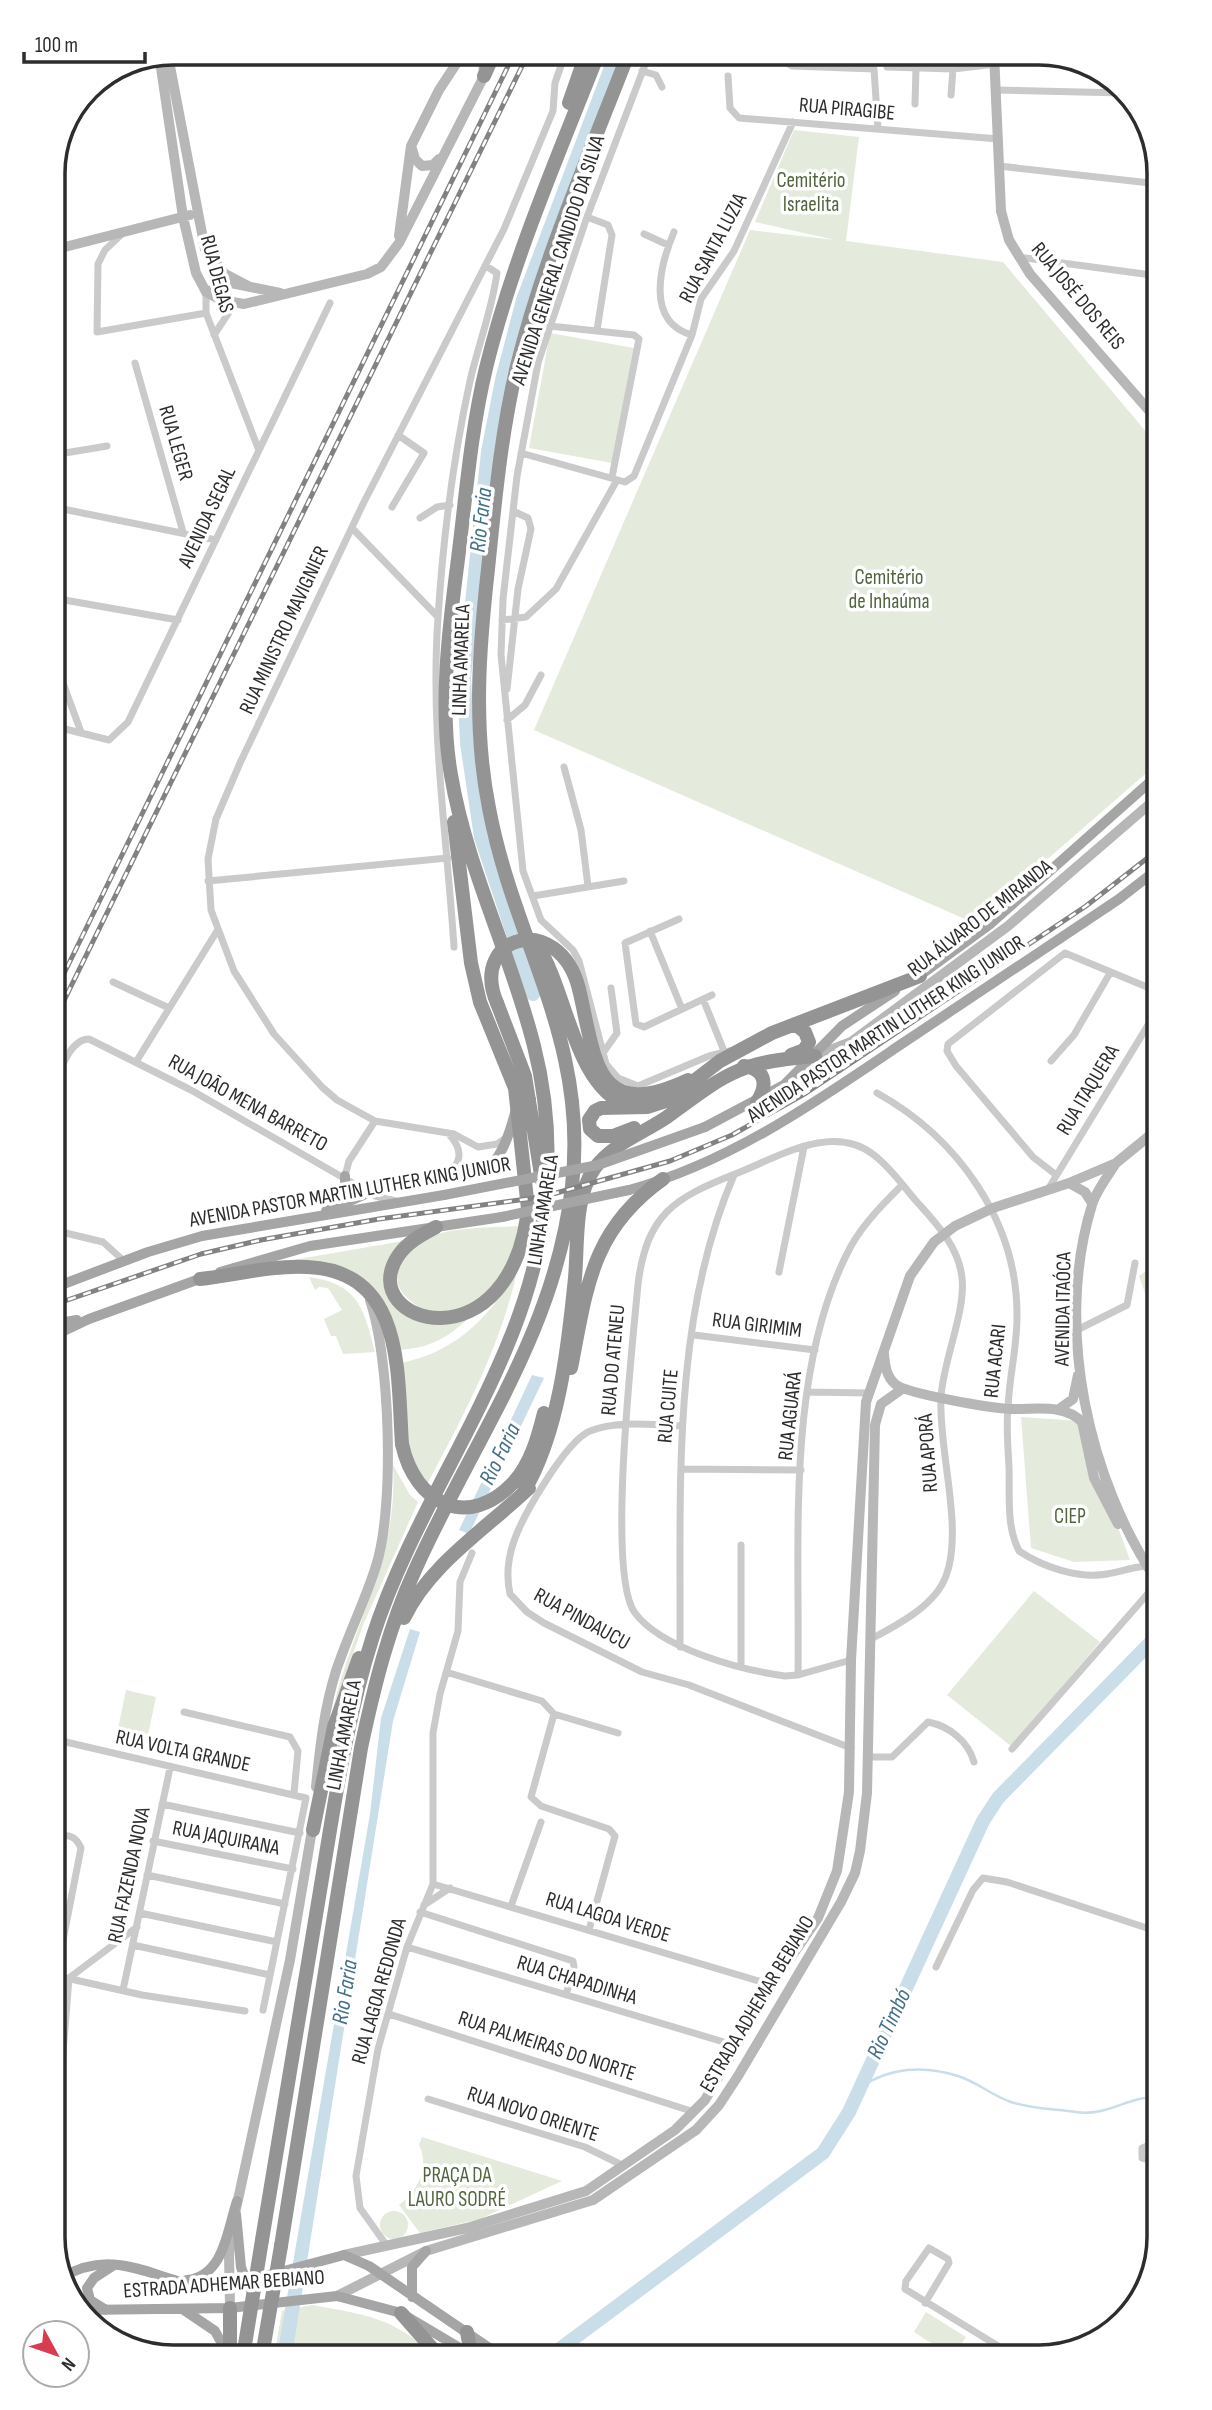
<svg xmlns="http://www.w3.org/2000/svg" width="1212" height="2410" viewBox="0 0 1212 2410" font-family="'Sofia Sans Condensed',sans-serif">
  <rect width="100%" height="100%" fill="#fff"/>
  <path fill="#e4eadc" d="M794 130 859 137 846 241 1003 262 1159 447V762L974 923 534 730 750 230 835 240 755 222Z
    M550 333 634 348 612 463 529 448Z
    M519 1226C514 1258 496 1298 462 1309 452 1312 440 1313 429 1315 410 1300 390 1291 400 1265 416 1223 483 1229 519 1226Z
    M403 1241 392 1300C415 1330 441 1324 473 1314 449 1337 432 1348 398 1350 394 1322 386 1301 365 1281L270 1264Z
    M1159 1261V1298L1149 1304 1139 1276Z
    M517 1272C500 1348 462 1419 425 1488L410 1463 401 1363C456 1352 488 1318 517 1272Z
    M309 1277C359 1284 364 1309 375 1352L343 1354 336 1336H331L324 1319 342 1310 328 1288 319 1287 315 1290Z
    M1021 1417 1079 1421 1130 1560 1074 1562 1031 1548Z
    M393 1465 410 1495 418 1502 363 1625 331 1719C349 1628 399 1562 393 1465Z
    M1034 1591 1100 1642 1011 1746 947 1695Z
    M126 1690 156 1697 145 1749 115 1743Z
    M422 2137 562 2181 480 2219 420 2233 399 2205C418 2191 430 2167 419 2145Z
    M380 2225a14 14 0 1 1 28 0a14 14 0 1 1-28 0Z
    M312 2305C362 2314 395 2317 432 2355L274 2356 282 2311Z
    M926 2312 966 2337 957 2350H942L914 2332Z"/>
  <path fill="#c9dee8" d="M532 1375 544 1378 469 1534 459 1530Z
    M410 1629 420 1632 393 1721 292 2356H277L370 1814 381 1718Z"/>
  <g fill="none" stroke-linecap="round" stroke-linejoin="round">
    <path stroke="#c9dee8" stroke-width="2.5" d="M860 2088C888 2067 925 2065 958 2076 977 2082 993 2096 1011 2102 1032 2109 1055 2109 1076 2112 1109 2117 1130 2094 1159 2098"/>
    <path stroke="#c9dee8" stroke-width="14" d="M533 994 481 837 467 743 464 678 488 452 502 380 523 300 615 57
      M553 2354 823 2153 849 2112 983 1821 998 1798 1159 1634"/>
    <path stroke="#cacaca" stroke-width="7" d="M911 54 913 68
      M780 55 782 60 792 66 874 69 878 129
      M648 57 587 217 538 363 517 476 503 599 501 655 523 871 541 920 573 950 579 961 606 1064 618 1078 638 1086 709 1056 734 1050
      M887 67 953 69 996 64
      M642 71 656 75 662 87
      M728 76 730 108 739 118 999 139
      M997 90 1124 93
      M951 95 953 69
      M915 104 916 68
      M999 166 1159 184
      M587 217 608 225 612 235 597 330
      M124 232 105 250 98 264 97 332 206 313
      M674 232C660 265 645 322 692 335
      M644 234 668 245
      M1018 257 1159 276
      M206 292V313L258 448
      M550 326 634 335 639 339 612 477
      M214 335 235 303
      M135 363 183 532
      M1150 411 1159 402
      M521 453 625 482 634 476 692 335 701 299 734 251 793 122
      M53 455 107 446
      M53 507 216 540
      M392 507 424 453 398 435
      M420 518 437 507 450 505
      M352 528 438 617
      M53 598 178 620
      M502 620 526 617 556 589 617 480
      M53 656 81 732
      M507 689 518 589 531 529 528 518 513 511
      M507 720 525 705 541 675
      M53 726 109 740 128 722 330 303
      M564 767 581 830 588 886
      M208 881 448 858
      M533 896 624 881
      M679 919 625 943 636 1024 644 1027 712 995
      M650 931 682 1009
      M454 947C447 837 430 729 438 618 443 539 453 459 470 381 478 346 492 310 497 273L486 266
      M113 982 169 1008
      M703 999 724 1051
      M603 1053 617 1033 611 988
      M1051 1061 1074 1035 1110 973
      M136 1062 217 931
      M53 1088C60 1073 69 1039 89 1039L191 1090 375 1196 396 1201
      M877 1093C958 1138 1018 1222 1017 1317 1017 1348 1009 1378 1008 1408 1006 1427 1008 1447 1009 1467 1010 1495 1006 1526 1019 1551 1043 1567 1078 1579 1107 1574 1126 1571 1140 1563 1159 1568
      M507 1137 497 1144 478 1147 454 1134 375 1121 337 1100 322 1087 274 1034 234 971 211 910 208 859 216 819 240 763 363 504 504 229 553 111 555 83 564 57
      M1055 1174 1033 1157 956 1066 947 1051 948 1044 1065 953 1159 992
      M443 1175C464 1164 463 1149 448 1133
      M345 1176 349 1161 375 1121
      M1047 1191 1159 1007
      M53 1230 103 1242 124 1261
      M779 1272 804 1147
      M1077 1330 1127 1305 1135 1263
      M694 1335 815 1350
      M808 1392 868 1393
      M681 1426C651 1425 618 1420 590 1431 566 1441 523 1515 514 1541 508 1558 506 1576 510 1594L527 1612 544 1623 642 1672 689 1685 851 1748
      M681 1469 801 1470
      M741 1545V1665
      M680 1647C681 1491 671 1320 734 1175
      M851 1660 798 1675 785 1676C741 1670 662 1649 635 1613 606 1575 633 1341 638 1284 647 1214 674 1198 735 1174 777 1158 832 1122 874 1155 891 1168 903 1186 917 1202 936 1223 959 1247 962 1278 966 1311 943 1361 941 1397 938 1449 964 1529 946 1576 935 1606 897 1625 871 1639
      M446 1672 542 1701 554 1714 531 1797 541 1806 609 1829 615 1836 589 1930
      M798 1675C800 1540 785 1369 851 1246 864 1223 883 1204 902 1185
      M184 1712 290 1737 298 1751 294 1793
      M554 1714 618 1733
      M53 1739 306 1798 263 2010
      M1012 1749 1158 1582
      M868 1757H892L928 1722C949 1726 968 1741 974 1762
      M162 1804 300 1833
      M153 1841 293 1869
      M53 1846 58 1836C70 1834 76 1837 81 1848L56 1976
      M147 1875 285 1904
      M433 1884 772 1985
      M424 1905 450 1888
      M511 1906 541 1822
      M420 1912 573 1961 574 1967 566 1995
      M140 1913 277 1942
      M133 1945 270 1975
      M407 1947 737 2046
      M936 1967 973 1890 983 1878 1007 1882 1159 1932
      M53 1975 142 1995 245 2011
      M69 1978 137 1927
      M123 1990 170 1768
      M389 2014 694 2112
      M428 2099 585 2147 624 2166
      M1155 2160 1154 2147 1150 2145 1142 2148V2158L1159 2162
      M53 2177 69 1978
      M387 2246 360 2208 356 2176 378 2049 407 1947 433 1884V1733L440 1694 458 1631 460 1582 472 1553
      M925 2303 949 2263 948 2259 929 2248 906 2281 905 2289 1003 2349"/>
    <path stroke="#b7b7b7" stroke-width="10" d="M994 53 1001 211 1009 240 1030 274 1159 422
      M160 61 183 217 196 273 206 292 221 300 244 304 367 274 381 267 399 243 484 76 483 58
      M169 61 205 249 225 274 248 286
      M412 149 415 159 422 166 433 165 439 159
      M399 236 411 146 439 90 460 58
      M53 250 190 215
      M206 292 231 283 280 293
      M815 1056 851 1042 1008 926 1159 796
      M1116 1163C1108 1176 1096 1191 1092 1205 1054 1327 1088 1481 1159 1584
      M1069 1183 1085 1192 1092 1203
      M884 1354C885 1365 886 1376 895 1384 907 1394 991 1408 1010 1409 1034 1410 1064 1403 1082 1422L1094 1478 1118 1524
      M1059 1409 1073 1399 1078 1375
      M316 1787C320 1747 324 1709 336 1671 348 1635 365 1601 376 1566 395 1507 390 1358 370 1300
      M236 2209 290 1960 313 1824
      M344 2255 467 2228 586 2191 675 2130 705 2100 772 1985 818 1918 837 1871 849 1792 851 1660 866 1402 910 1276 934 1242 955 1226 993 1208 1069 1183 1116 1163 1159 1128
      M337 2296 426 2251 593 2200 696 2130 719 2105 738 2076 841 1902 855 1873 860 1851 867 1793 875 1425 881 1404 902 1389
      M230 2308 229 2254 233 2228"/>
    <path stroke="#a5a5a5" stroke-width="10" d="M915 979 989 925 1159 774
      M705 1127 784 1085 842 1026 895 991
      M629 1190C728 1163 813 1104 897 1047 971 998 1045 949 1119 899L1159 868
      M341 1206 345 1198V1176
      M326 1211C353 1201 380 1185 408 1180 475 1169 495 1193 516 1109
      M220 1272 310 1246 502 1217
      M53 1288 148 1252 202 1236 444 1195
      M53 1324 77 1320
      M53 1336 89 1319 205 1277
      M236 2214 241 2267 248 2287
      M61 2278C120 2242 162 2288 220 2288L344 2255 369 2266 498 2354
      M187 2280C224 2276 227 2231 237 2201
      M412 2297V2267L426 2251
      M84 2310 230 2308 337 2296 401 2313 470 2354
      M106 2310 90 2300 87 2288 94 2278 114 2265
      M184 2310 215 2331 229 2357"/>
    <path stroke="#949494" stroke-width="14" d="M484 76 492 58
      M569 103 585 57
      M454 822 471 963 480 1002 515 1088 528 1209
      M537 945C567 990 574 1086 627 1105
      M579 989C596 1061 595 1123 688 1080
      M497 1003 525 1076 542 1181
      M791 1055 804 1050 809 1042 805 1032 795 1024
      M744 1066C766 1069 768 1085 757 1102
      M526 1124 529 1099
      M634 1128 613 1136H598L590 1129 589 1120 595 1111 601 1108 647 1107 669 1100 720 1061 772 1033 920 976
      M436 1227C423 1234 407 1242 398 1256 353 1324 515 1372 529 1200
      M200 1279C235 1275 273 1265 307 1267 405 1271 397 1373 402 1444
      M571 1368C587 1287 591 1230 663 1179
      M523 1493C559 1433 568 1348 575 1278 578 1244 574 1198 594 1169 612 1144 642 1134 667 1117 727 1073 738 1062 815 1056
      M404 1618C430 1564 486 1529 529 1488
      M313 1830 334 1727 359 1658
      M262 2240C281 2128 300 2016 318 1903 333 1814 345 1723 373 1636 421 1486 535 1355 546 1193 550 1145 546 1093 534 1046 511 954 467 869 451 775 439 707 449 627 458 559 466 495 471 430 486 368 512 262 557 158 597 57
      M281 2246 361 1748C374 1687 389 1626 415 1570 473 1440 556 1332 572 1186 589 1040 514 943 489 808 473 728 479 649 488 569 495 501 501 433 517 366 543 260 588 158 627 57
      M230 2308V2357
      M401 2313 438 2355
      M467 2332 471 2354"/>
    <g stroke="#828282" stroke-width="5">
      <path id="rail" d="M53 996 512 58
        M53 1023 526 58
        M53 1305 201 1254 261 1240 379 1219 542 1197 670 1161 732 1135 806 1093 1086 906 1159 849"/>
    </g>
    <use href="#rail" stroke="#fff" stroke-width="2.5" stroke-dasharray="8" stroke-linecap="butt"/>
    <path stroke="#a5a5a5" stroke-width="10" d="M444 1195 598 1165 705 1127
      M502 1217 629 1190"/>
    <path stroke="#949494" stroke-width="14" d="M497 1003C468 935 559 910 579 989
      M402 1444C415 1504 468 1531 514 1482 531 1463 538 1437 544 1413
      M262 2356 281 2246
      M243 2357 262 2240"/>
  </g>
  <g text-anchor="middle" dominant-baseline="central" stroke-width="7" stroke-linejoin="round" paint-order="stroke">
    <g font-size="21" fill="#2d2d2d" stroke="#fff">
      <text transform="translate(847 109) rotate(5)">RUA PIRAGIBE</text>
      <text transform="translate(713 248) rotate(-62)">RUA SANTA LUZIA</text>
      <text transform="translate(558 260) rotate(-72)">AVENIDA GENERAL CANDIDO DA SILVA</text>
      <text transform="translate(217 274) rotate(75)">RUA DEGAS</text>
      <text transform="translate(1078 296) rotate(50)">RUA JOSÉ DOS REIS</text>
      <text transform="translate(176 443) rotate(74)">RUA LEGER</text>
      <text transform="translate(207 517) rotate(-65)">AVENIDA SEGAL</text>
      <text transform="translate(284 630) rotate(-65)">RUA MINISTRO MAVIGNIER</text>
      <text transform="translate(461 660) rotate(-88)">LINHA AMARELA</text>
      <text transform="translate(980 918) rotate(-38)">RUA ÁLVARO DE MIRANDA</text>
      <text transform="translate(886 1029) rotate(-33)">AVENIDA PASTOR MARTIN LUTHER KING JUNIOR</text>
      <text transform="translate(1088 1090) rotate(-59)">RUA ITAQUERA</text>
      <text transform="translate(248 1103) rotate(29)">RUA JOÃO MENA BARRETO</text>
      <text transform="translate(350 1192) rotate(-10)">AVENIDA PASTOR MARTIN LUTHER KING JUNIOR</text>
      <text transform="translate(543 1210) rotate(-81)">LINHA AMARELA</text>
      <text transform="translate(1063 1309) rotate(-89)">AVENIDA ITAÓCA</text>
      <text transform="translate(757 1325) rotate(7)">RUA GIRIMIM</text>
      <text transform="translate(613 1360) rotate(-85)">RUA DO ATENEU</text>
      <text transform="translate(995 1361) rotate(-84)">RUA ACARI</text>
      <text transform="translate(668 1406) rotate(-85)">RUA CUITE</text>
      <text transform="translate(790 1416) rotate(-84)">RUA AGUARÁ</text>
      <text transform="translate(928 1453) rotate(-94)">RUA APORÁ</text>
      <text transform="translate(582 1619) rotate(29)">RUA PINDAUCU</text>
      <text transform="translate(344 1735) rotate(-79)">LINHA AMARELA</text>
      <text transform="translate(183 1751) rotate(12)">RUA VOLTA GRANDE</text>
      <text transform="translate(226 1838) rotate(11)">RUA JAQUIRANA</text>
      <text transform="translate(129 1875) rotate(-78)">RUA FAZENDA NOVA</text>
      <text transform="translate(608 1917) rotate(17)">RUA LAGOA VERDE</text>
      <text transform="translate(577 1980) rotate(17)">RUA CHAPADINHA</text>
      <text transform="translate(379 1991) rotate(-74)">RUA LAGOA REDONDA</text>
      <text transform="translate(757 2004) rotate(-59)">ESTRADA ADHEMAR BEBIANO</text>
      <text transform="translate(547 2046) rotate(18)">RUA PALMEIRAS DO NORTE</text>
      <text transform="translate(533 2114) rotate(18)">RUA NOVO ORIENTE</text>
      <text transform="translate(224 2284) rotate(-4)">ESTRADA ADHEMAR BEBIANO</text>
    </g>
    <g font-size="21" fill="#52653e" stroke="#fff">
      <text x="811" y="180">Cemitério<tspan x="811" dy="24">Israelita</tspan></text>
      <text x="889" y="577">Cemitério<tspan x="889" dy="24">de Inhaúma</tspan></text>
      <text x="1070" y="1516">CIEP</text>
      <text x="457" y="2175">PRAÇA DA<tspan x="457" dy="24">LAURO SODRÉ</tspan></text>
    </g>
    <g font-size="23" font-style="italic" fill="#427089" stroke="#fff">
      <text transform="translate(481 520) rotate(-84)">Rio Faria</text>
      <text transform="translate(500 1454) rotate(-64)">Rio Faria</text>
      <text transform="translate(345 1992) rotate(-81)">Rio Faria</text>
      <text transform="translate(889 2024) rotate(-65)">Rio Timbó</text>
    </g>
  </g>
  <path d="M0 0H1212V2410H0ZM173 65H1039A108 108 0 0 1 1147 173V2237A108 108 0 0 1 1039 2345H173A108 108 0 0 1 65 2237V173A108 108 0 0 1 173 65Z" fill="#fff" fill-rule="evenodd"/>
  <path fill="none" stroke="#2d2d2d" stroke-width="3.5" d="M173 65H1039A108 108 0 0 1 1147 173V2237A108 108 0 0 1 1039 2345H173A108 108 0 0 1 65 2237V173A108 108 0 0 1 173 65Z"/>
  <g transform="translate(56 2354) rotate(130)"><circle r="33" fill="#ffffff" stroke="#ababab" stroke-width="2"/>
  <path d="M0-5L12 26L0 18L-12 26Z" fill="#d83c4e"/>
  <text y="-10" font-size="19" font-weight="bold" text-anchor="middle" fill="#2d2d2d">N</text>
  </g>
  <path d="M24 52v10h121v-10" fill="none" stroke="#2d2d2d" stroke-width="3.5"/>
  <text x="35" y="52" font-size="21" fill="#2d2d2d" stroke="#ffffff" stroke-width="5" paint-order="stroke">100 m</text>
</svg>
